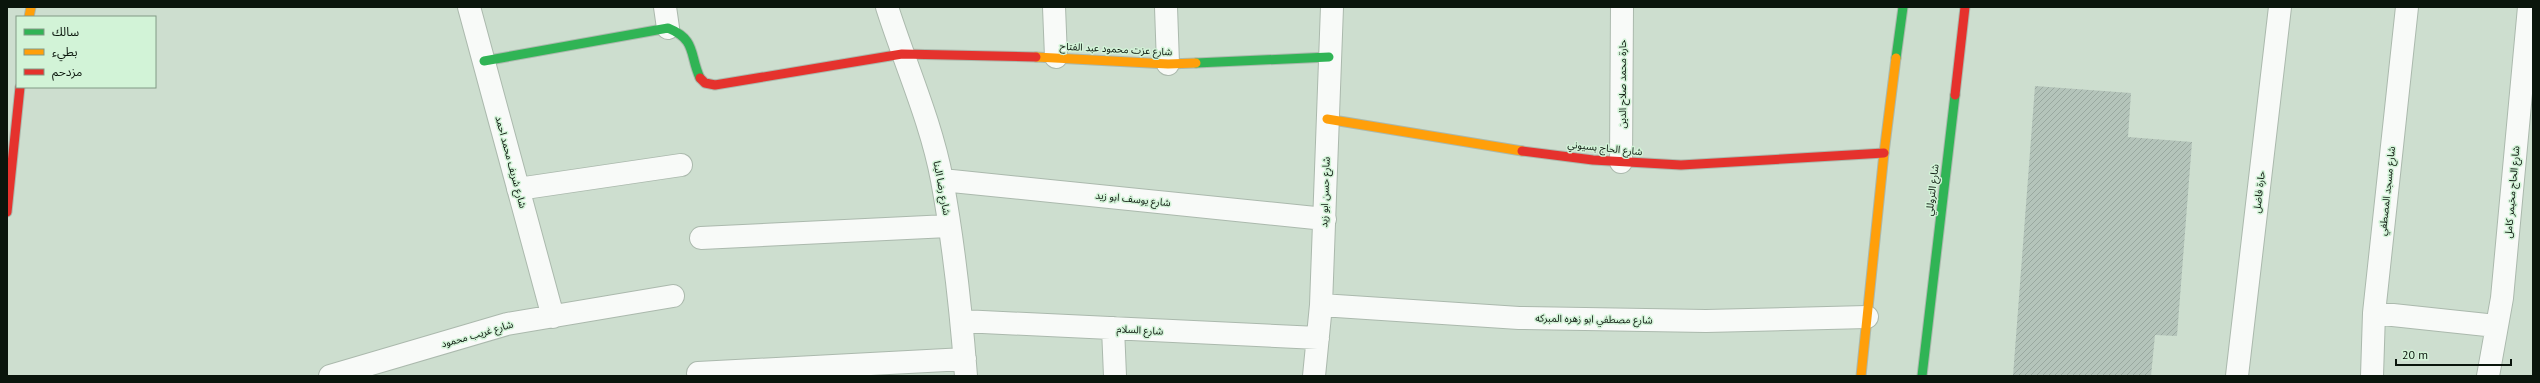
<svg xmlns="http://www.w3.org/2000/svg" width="2540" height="383" viewBox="0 0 2540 383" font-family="'PT Sans','Noto Sans Arabic',sans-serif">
  <defs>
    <pattern id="building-hatch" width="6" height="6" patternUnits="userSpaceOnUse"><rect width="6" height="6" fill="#b4c4ba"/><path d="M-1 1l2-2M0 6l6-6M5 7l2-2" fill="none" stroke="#99a89f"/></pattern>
  </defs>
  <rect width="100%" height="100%" fill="#cddecf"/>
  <path fill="url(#building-hatch)" d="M2035 86 2131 93 2128 137 2192 142 2177 336 2155 335 2151 376H2013Z"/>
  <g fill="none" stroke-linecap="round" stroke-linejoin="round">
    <g stroke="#abb9ad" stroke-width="24">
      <path id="street" d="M469 7 553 317
        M665 7 668 28
        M887 7C905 64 931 121 942 180 954 245 961 311 966 376
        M1054 7 1056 57
        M1166 7 1168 64
        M1621 162 1622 7
        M942 180 1325 219
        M518 189 681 165
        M701 238 948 226
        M1321 305 1519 318 1706 321 1867 317
        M2374 313 2496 326
        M962 321 1318 338
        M1113 328 1115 376
        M698 373 965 359
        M330 376 507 324 673 296
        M1314 376 1321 305 1332 7
        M2237 376 2280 7
        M2372 376 2374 313 2407 7
        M2488 376 2502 298 2529 7"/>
    </g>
    <g stroke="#abb9ad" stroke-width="11">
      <path id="fast" d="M1896 58 1903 7
        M484 61 668 28C697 40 689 54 700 78
        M1196 63 1329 57
        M1922 376 1955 95"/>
    </g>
    <g stroke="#abb9ad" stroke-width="11">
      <path id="slow" d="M29 17 31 7
        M1036 57 1168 64 1196 63
        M1327 119 1522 151
        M1861 376 1884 153 1896 58"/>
    </g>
    <g stroke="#abb9ad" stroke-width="11">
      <path id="jam" d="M700 78 705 83 715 85 902 54 1036 57
        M1955 95 1965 7
        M1522 151 1593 160 1681 165 1884 153
        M7 212 20 87"/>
    </g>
    <use href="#street" stroke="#f8faf8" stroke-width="22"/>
    <use href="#fast" stroke="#30b455" stroke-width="9"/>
    <use href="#slow" stroke="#ff9f0a" stroke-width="9"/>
    <use href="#jam" stroke="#e5322d" stroke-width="9"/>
  </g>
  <g text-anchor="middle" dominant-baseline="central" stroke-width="3" stroke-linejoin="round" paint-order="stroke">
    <g font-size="10" fill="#0a150c" stroke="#d2f3d7">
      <text transform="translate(1116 49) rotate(3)">شارع عزت محمود عبد الفتاح</text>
      <text transform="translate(1622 84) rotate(-90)">حارة محمد صلاح الدين</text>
      <text transform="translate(1605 148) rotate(6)">شارع الحاج بسيوني</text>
      <text transform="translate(511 162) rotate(75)">شارع شريف محمد احمد</text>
      <text transform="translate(942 188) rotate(79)">شارع رضا البنا</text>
      <text transform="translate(1932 190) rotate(-83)">شارع التروللي</text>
      <text transform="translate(2387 191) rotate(-84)">شارع مسجد المصطفي</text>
      <text transform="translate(1325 192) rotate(-88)">شارع حسن ابو زيد</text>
      <text transform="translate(2259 192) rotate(-83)">حارة فاضل</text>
      <text transform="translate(2512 192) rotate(-85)">شارع الحاج مخيمر كامل</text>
      <text transform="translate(1133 199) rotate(6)">شارع يوسف ابو زيد</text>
      <text transform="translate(1594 319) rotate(1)">شارع مصطفي ابو زهره المبركه</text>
      <text transform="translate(1140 330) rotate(3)">شارع السلام</text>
      <text transform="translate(477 334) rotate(-16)">شارع غريب محمود</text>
    </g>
  </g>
  <rect width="2540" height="383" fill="none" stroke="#0a150c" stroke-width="16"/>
  <rect x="16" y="16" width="140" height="72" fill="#d2f3d7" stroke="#829a86"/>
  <rect x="24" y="29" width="20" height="6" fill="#30b455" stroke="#829a86"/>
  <text x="52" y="36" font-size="12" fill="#0a150c">سالك</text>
  <rect x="24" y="49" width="20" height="6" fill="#ff9f0a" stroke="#829a86"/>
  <text x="52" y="56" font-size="12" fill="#0a150c">بطيء</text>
  <rect x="24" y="69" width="20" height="6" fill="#e5322d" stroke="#829a86"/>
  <text x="52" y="76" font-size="12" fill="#0a150c">مزدحم</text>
  <path d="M2396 359v6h115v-6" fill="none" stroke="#0a150c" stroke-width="2"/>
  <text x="2402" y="359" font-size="12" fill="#0a150c" stroke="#d2f3d7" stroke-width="3" paint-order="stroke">20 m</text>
</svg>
